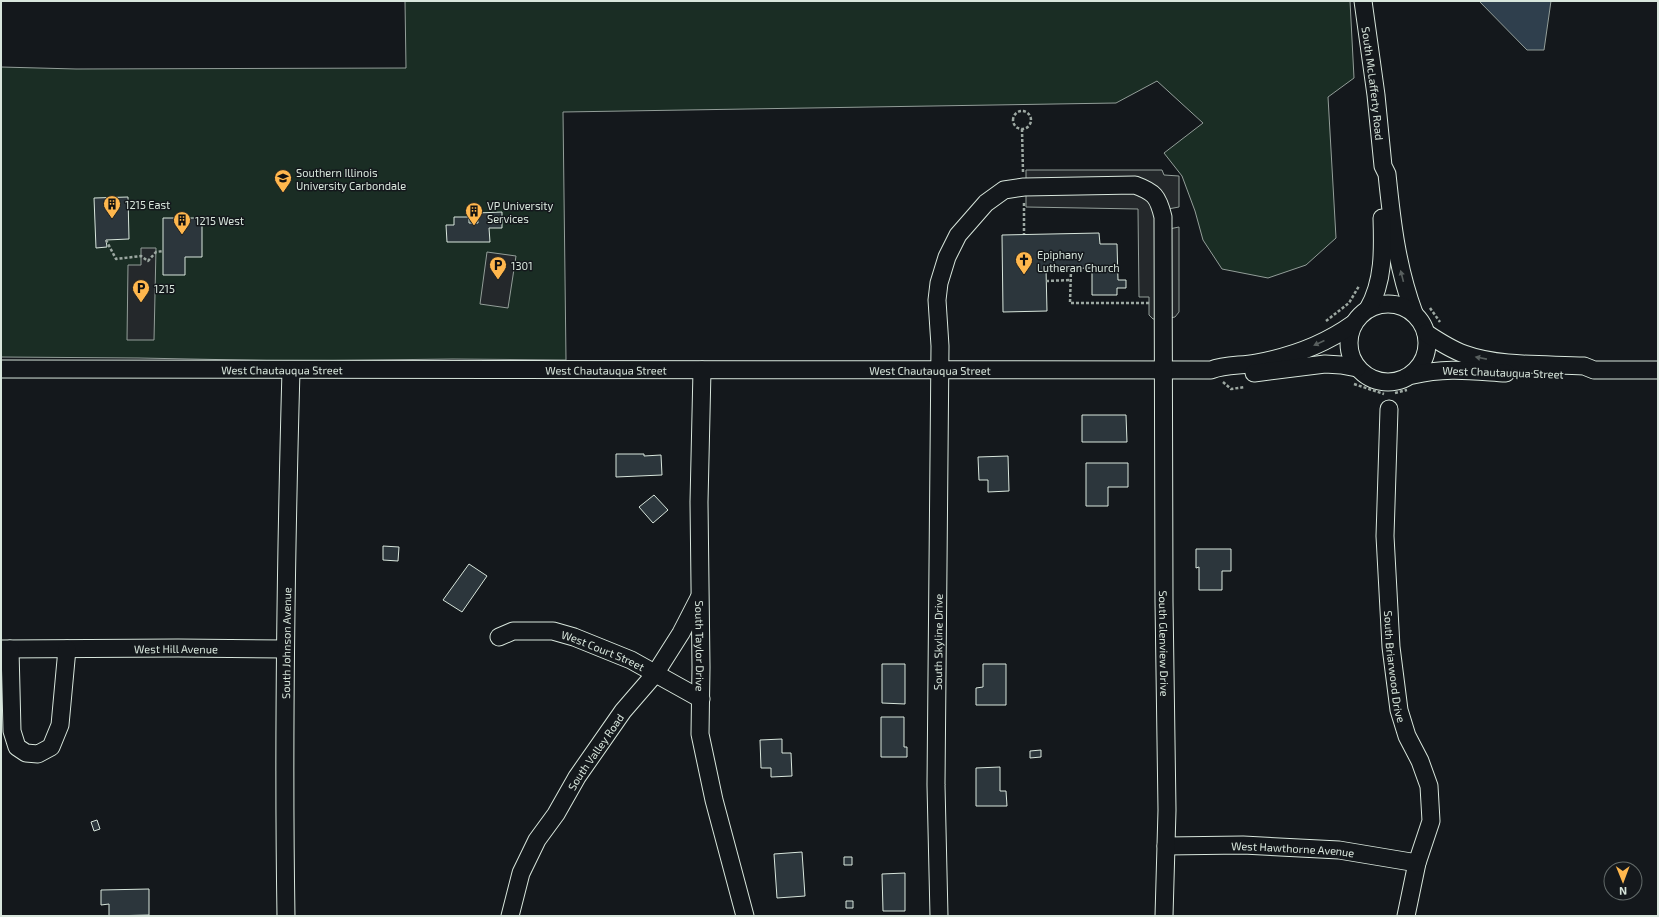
<svg xmlns="http://www.w3.org/2000/svg" width="1659" height="917" viewBox="0 0 1659 917" font-family="'Exo 2',sans-serif">
  <rect width="100%" height="100%" fill="#14181c"/>
  <path fill="#1a2d24" stroke="#939e99" d="M405 1H1350L1354 78 1328 97 1336 238 1306 265 1268 278 1222 269 1203 240 1195 211 1182 176 1164 153 1203 123 1157 81 1116 103 563 112 566 360 453 359 292 361 139 358 1 357V67L76 69 406 68Z"/>
  <path fill="#24282b" stroke="#939e99" d="M1026 170H1162L1164 175 1179 176V207L1168 209 1169 229 1179 227V312L1175 317 1165 319H1153L1149 315V297H1139L1138 209 1026 207Z
    M141 248H156L154 340H127L128 265H141Z
    M487 252 516 256 508 308 480 304Z"/>
  <path fill="#2f3f4d" stroke="#939e99" d="M1479 1H1551L1544 50H1527Z"/>
  <path fill="#2c363c" stroke="#d8e6dc" d="M128 197 129 239 106 240 107 247 96 248 94 198Z
    M502 212V228H489L490 242H447L446 225H454V217H469V223H478L477 213Z
    M163 218H202V257H185V275H163Z
    M1099 233 1100 244H1117L1118 280H1126V288H1117V295H1092V268L1046 269 1047 311 1003 312 1002 235Z
    M1082 415H1126L1127 442H1082Z
    M616 454H644V456L661 455 662 475 616 477Z
    M1008 456 1009 491 988 492V480H979L978 457Z
    M1086 463H1128V487H1108V506H1086Z
    M654 495 668 510 653 523 639 507Z
    M383 546 399 547 398 561 383 560Z
    M1196 549H1231V571H1222V590H1199V567L1196 568Z
    M469 564 487 576 462 612 443 600Z
    M882 664H905V704L882 703Z
    M983 664H1006V705H976V688L983 687Z
    M881 717H904V747H907V757H881Z
    M782 739V753H791L792 776 771 777V768H761L760 740Z
    M1041 750V757L1030 758V751Z
    M1000 767V791H1006L1007 806H976V768Z
    M97 820 100 829 94 831 91 822Z
    M802 852 805 896 777 898 774 854Z
    M844 857H852V865H844Z
    M905 873V911H883L882 874Z
    M149 889V915L109 916V904L101 905V890Z
    M846 901H853V908H846Z"/>
  <g fill="none" stroke-linecap="round" stroke-linejoin="round">
    <g stroke="#d8e6dc" stroke-width="19">
      <g id="minor">
        <path id="s1" d="M1363 1 1376 95 1383 166 1387 174C1392 223 1397 267 1414 313"/>
        <circle cx="1388" cy="343" r="39"/>
        <path d="M1368 309C1384 282 1383 249 1382 218"/>
        <path d="M1426 333C1438 341 1450 349 1464 354 1499 367 1547 364 1584 366L1594 370H1658"/>
        <path id="s2" d="M1 369 1211 370C1225 364 1241 366 1256 363 1290 357 1325 344 1353 324"/>
        <path id="s3" d="M702 370 699 502 701 667 700 734 714 800 745 916"/>
        <path d="M1254 373 1325 364 1341 365 1357 368"/>
        <path d="M1413 375C1446 367 1473 371 1506 373"/>
        <path id="s4" d="M1389 409 1385 536 1391 647 1399 710 1407 736 1420 761 1429 786 1431 821 1417 863 1406 916"/>
        <path id="s5" d="M499 637 513 631H553L574 637 631 660 701 699"/>
        <path id="s6" d="M1 649 178 648 285 649"/>
        <path d="M10 649 12 731 17 747 26 753 38 754 51 747 60 725 67 649"/>
        <path id="s7" d="M1166 846 1243 845 1339 850 1417 863"/>
        <path id="s8" d="M286 916C283 734 286 552 291 370"/>
        <path id="s9" d="M510 916 521 873 537 840 556 814 577 777 623 711 655 674 681 633 699 598"/>
        <path id="s10" d="M939 916 936 785 940 346 937 300 939 283 947 257 958 235 986 203 1004 190 1024 187 1135 185C1154 192 1158 196 1163 217L1164 602 1167 810 1164 916"/>
      </g>
    </g>
    <path stroke="#9da8a2" stroke-width="2.5" stroke-dasharray="3 2" stroke-linecap="butt" d="M1013 120a9 9 0 1 1 18 0a9 9 0 1 1-18 0Z
      M1022 129 1023 172
      M1024 203V234
      M106 240 116 259 141 256 148 261 156 252 163 251
      M1071 269 1070 303H1149
      M1046 281 1071 280
      M1430 308 1440 322
      M1326 321 1349 303 1359 286
      M1223 382 1231 389 1245 387
      M1354 384 1384 394
      M1395 393 1407 390"/>
    <use href="#minor" stroke="#14181c" stroke-width="17"/>
  </g>
  <defs><path id="oneway-solid" d="M-6-.8H1V-3.2L6.5 0L1 3.2V.8H-6Z"/></defs>
  <g fill="#59605f">
    <use href="#oneway-solid" transform="translate(1402 276) rotate(-104)"/>
    <use href="#oneway-solid" transform="translate(1319 343) rotate(155)"/>
    <use href="#oneway-solid" transform="translate(1481 358) rotate(-169)"/>
  </g>
  <defs>
    <g id="university-pin" transform="scale(0.9)"><path d="M0 17L-7.5 6A9.5 9.5 0 1 1 7.5 6Z" fill="#ffb74d" stroke="#14181c"/><path d="M0-5L7-2L0 1L-7-2ZM-4 1L0 2.5L4 1V4Q0 6-4 4Z" fill="#111"/></g>
    <g id="building-pin" transform="scale(0.9)"><path d="M0 17L-7.5 6A9.5 9.5 0 1 1 7.5 6Z" fill="#ffb74d" stroke="#14181c"/><path d="M-4-6H4V6H1V3H-1V6H-4ZM-2.5-4.3h1.7v1.8h-1.7ZM.8-4.3h1.7v1.8H.8ZM-2.5-1h1.7V.8h-1.7ZM.8-1h1.7V.8H.8Z" fill="#111"/></g>
    <g id="church-pin" transform="scale(0.9)"><path d="M0 17L-7.5 6A9.5 9.5 0 1 1 7.5 6Z" fill="#ffb74d" stroke="#14181c"/><path d="M-1.2-6h2.4v3.5h3.3v2.4h-3.3V6h-2.4V-.1h-3.3v-2.4h3.3Z" fill="#111"/></g>
    <g id="parking-pin" transform="scale(0.9)"><path d="M0 17L-7.5 6A9.5 9.5 0 1 1 7.5 6Z" fill="#ffb74d" stroke="#14181c"/><path d="M-3.5-5.5H1a3.5 3.5 0 0 1 0 7H-1V5.5H-3.5ZM-1-3.4V-.6H.8a1.4 1.4 0 0 0 0-2.8Z" fill="#111"/></g>
  </defs>
  <g fill-rule="evenodd">
    <use href="#university-pin" x="283" y="178"/>
    <use href="#building-pin" x="112" y="204"/>
    <use href="#building-pin" x="474" y="211"/>
    <use href="#building-pin" x="182" y="220"/>
    <use href="#church-pin" x="1024" y="260"/>
    <use href="#parking-pin" x="498" y="265"/>
    <use href="#parking-pin" x="141" y="288"/>
  </g>
  <g text-anchor="middle" dominant-baseline="central" stroke-width="3" stroke-linejoin="round" paint-order="stroke">
    <g font-size="11" fill="#d8e6dc" stroke="#14181c">
      <text stroke="none"><textPath href="#s1" startOffset="83">South McLafferty Road</textPath></text>
      <text stroke="none"><textPath href="#s2" startOffset="605">West Chautauqua Street</textPath></text>
      <text stroke="none"><textPath href="#s2" startOffset="929">West Chautauqua Street</textPath></text>
      <text stroke="none"><textPath href="#s2" startOffset="281">West Chautauqua Street</textPath></text>
      <text transform="translate(1503 372) rotate(2)">West Chautauqua Street</text>
      <text stroke="none"><textPath href="#s8" startOffset="273">South Johnson Avenue</textPath></text>
      <text stroke="none"><textPath href="#s10" startOffset="274">South Skyline Drive</textPath></text>
      <text stroke="none"><textPath href="#s10" startOffset="1353">South Glenview Drive</textPath></text>
      <text stroke="none"><textPath href="#s3" startOffset="276">South Taylor Drive</textPath></text>
      <text stroke="none"><textPath href="#s6" startOffset="175">West Hill Avenue</textPath></text>
      <text stroke="none"><textPath href="#s5" startOffset="109">West Court Street</textPath></text>
      <text stroke="none"><textPath href="#s4" startOffset="258">South Briarwood Drive</textPath></text>
      <text stroke="none"><textPath href="#s9" startOffset="187">South Valley Road</textPath></text>
      <text stroke="none"><textPath href="#s7" startOffset="127">West Hawthorne Avenue</textPath></text>
    </g>
    <g font-size="11" fill="#d8e6dc" stroke="#14181c" text-anchor="start">
      <text x="296" y="172">Southern Illinois<tspan x="296" dy="13">University Carbondale</tspan></text>
      <text x="125" y="204">1215 East</text>
      <text x="487" y="205">VP University<tspan x="487" dy="13">Services</tspan></text>
      <text x="195" y="220">1215 West</text>
      <text x="1037" y="254">Epiphany<tspan x="1037" dy="13">Lutheran Church</tspan></text>
      <text x="511" y="265">1301</text>
      <text x="154" y="288">1215</text>
    </g>
  </g>
  <rect width="1659" height="917" fill="none" stroke="#d8e6dc" stroke-width="4"/>
  <g transform="translate(1623 881) rotate(179)"><circle r="19" fill="#14181c" stroke="#626a69"/>
  <path d="M0-3L7 15L0 10L-7 15Z" fill="#ffb74d"/>
  <text y="-6" font-size="11" font-weight="bold" text-anchor="middle" fill="#d8e6dc">N</text>
  </g>
</svg>
